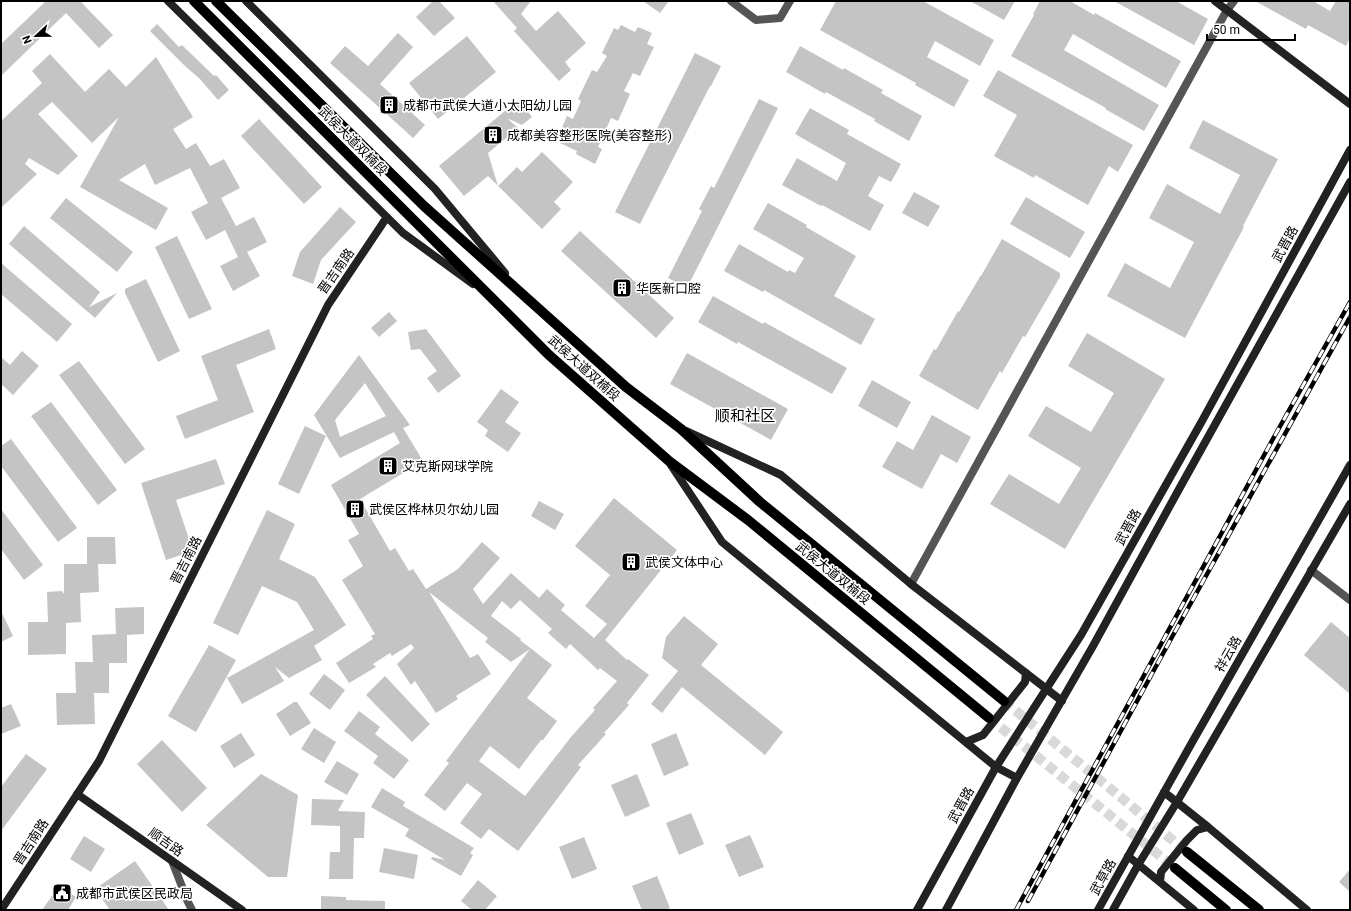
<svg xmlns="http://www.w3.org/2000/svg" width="1351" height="911" viewBox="0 0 1351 911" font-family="Roboto,'Noto Sans SC',sans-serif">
  <rect width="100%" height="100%" fill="#fff"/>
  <path fill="#c4c4c4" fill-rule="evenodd" d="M46 1H80L113 35 99 48 66 13 1 76V44Z
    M433 1H439L455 18 434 36 416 17Z
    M493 1H531L521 14 536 31 558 11 586 43 565 62 571 70 559 81 514 31 517 28Z
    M643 1H669L660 13Z
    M836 1H923L994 40 980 66 935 41 927 57 969 80 954 107 915 85 916 83 820 30Z
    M970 1H1015L1004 20Z
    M1040 1H1070L1094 15 1095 13 1181 61 1166 88 1073 34 1064 50 1159 105 1144 131 1105 109 1106 108 1011 56 1034 15 1033 14Z
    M1114 1H1176L1208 19 1194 45Z
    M1255 1H1313L1330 11 1336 1H1350V38L1346 46 1308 25 1306 29Z
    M157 24 179 47 182 45 214 76 216 75 229 90 218 100 200 79 185 66 150 31Z
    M621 25 635 32 638 27 652 33 647 44 654 47 640 76 633 73 624 91 630 94 618 121 611 118 598 147 602 149 595 164 576 154 577 151 560 143 564 134 560 132 567 116 573 119 581 101 578 99 592 70 597 72 607 56 602 53 614 28 618 30Z
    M398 33 413 47 380 84 425 125 413 138 330 63 345 46 368 66Z
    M467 36 496 72 438 119 409 83Z
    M800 46 843 70 844 68 883 90 881 93 922 116 909 141 874 121 875 119 826 92 825 94 786 72Z
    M695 53 721 66 711 86H710L640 224 615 212Z
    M50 54 85 92 109 69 126 87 156 57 193 117 173 129 186 149 196 143 210 166 224 159 240 188 221 198 236 226 254 217 267 242 247 252 260 276 233 291 220 266 238 257 225 230 206 240 191 212 208 203 190 168 155 185 145 164 119 180 168 208 156 230 80 187 119 117 92 143 52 102 38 114 78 156 58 175 29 158 25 164 37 174 1 208V121L42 83 32 71Z
    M998 70 1133 145 1118 172 1109 166 1088 205 1035 175 1034 178 994 156 1017 115 983 96Z
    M759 99 778 108 687 288 668 278 702 211 699 209 711 186 714 188Z
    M518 100 532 117 522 125 507 118 518 128 488 153 498 186 517 167 522 172 542 152 573 182 554 202 561 209 542 229 488 176 464 196 439 166Z
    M810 108 849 130 847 134 901 164 891 182 879 176 868 196 884 205 870 231 822 205 821 206 782 185 797 158 837 181 846 163 795 134Z
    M259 119 322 187 304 204 241 136Z
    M1203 120 1278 159 1243 226 1244 227 1185 338 1107 296 1125 263 1170 288 1194 242 1149 218 1167 184 1220 214 1240 175 1189 148Z
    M914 192 940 206 928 227 902 213Z
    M1026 197 1085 232 1070 258 1010 224Z
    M66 198 133 252 117 272 50 218Z
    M768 203 807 225 806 227 856 256 834 296 875 319 861 345 764 290 763 292 724 271 739 244 788 272 789 270 795 273 804 258 753 229Z
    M340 207 356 222 321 260 313 284 292 276 300 252Z
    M24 226 100 292 89 307 117 293 95 318 9 244Z
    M580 231 674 318 656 338 561 251Z
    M177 236 212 309 189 319 155 247Z
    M1002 239 1060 273V277L1025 337 1023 336 1002 373 1000 371 978 410 919 376 934 349 936 350 958 311 959 312 981 275V276Z
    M1 263 72 324 57 342 1 294Z
    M146 279 180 351 158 362 125 293V289Z
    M713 296 763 324 764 322 847 368 832 394 738 342 737 344 698 322Z
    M389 312 397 321 379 337 371 328Z
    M269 329 276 349 236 365 254 412 185 439 176 416 218 400 201 356Z
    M426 329 461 376 438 393 427 378 437 371 420 349 411 350 408 332Z
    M1087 333 1165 379 1065 549 990 504 1009 474 1059 504 1081 468 1028 436 1046 406 1091 432 1114 393 1068 366Z
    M22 351 39 366 13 395 1 384V357L10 365Z
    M687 353 788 409 771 440 670 384Z
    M359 355 410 425 403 428 423 461 360 499 390 551 395 548 409 571 413 569 426 589 458 569 482 542 500 558 473 589 483 604 511 573 539 598 547 589 565 605 561 610 594 638 607 624 585 606 610 575 575 546 614 498 677 550 605 640 627 660 628 659 649 675 627 703 629 705 604 733 606 734 578 765 581 767 518 851 489 829 481 839 460 823 482 794 467 783 445 811 424 795 449 763 446 761 530 649 511 662 485 642 488 638 429 592 470 658 478 654 491 674 456 696 458 699 436 713 415 681 411 685 397 664 414 648 411 644 392 656 390 653 373 664 376 667 349 683 336 663 373 639 371 636 375 634 342 580 363 566 348 540 359 534 331 485 400 443 394 432 340 458 314 415ZM365 383 386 416 340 437 335 420ZM520 600 552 629 548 633 566 649 570 644 598 670 600 668 617 681 593 708 595 710 571 737 525 796 479 761 490 746 519 769 541 740H543L557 721 527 698 552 665 520 640 521 639 491 616 502 601 511 609Z
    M79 361 145 449 125 464 59 375Z
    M872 380 911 402 897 428 858 406Z
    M501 389 519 402 505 422 521 433 508 452 485 436 488 430 477 422Z
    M51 402 117 490 98 505 31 416Z
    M932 415 971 437 957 463 941 454 922 489 882 467 897 441 913 450Z
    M305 426 326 436 299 494 278 484Z
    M11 439 77 528 58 542 1 466V446Z
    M216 459 225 484 176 500 193 551 166 560 141 483Z
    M539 501 564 514 555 530 531 516Z
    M1 509 43 565 24 580 1 549Z
    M267 510 295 524 279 559 315 577 346 625 314 646 322 660 289 678 275 667 284 681 242 704 227 678 314 630 297 602 262 586 238 635 213 623Z
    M87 537H115L116 564H98L99 592 80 593 81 622 66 623V654L28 655V622H48L47 592 62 591 64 594V564H87Z
    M144 607V634L127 635V663H109V693H94L95 724 57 725 56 693H76L75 662H93L92 635 116 634 115 608Z
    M1 611 13 636 1 642Z
    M684 616 718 644 701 665 783 732 765 755 682 687 662 713 651 704 678 671 662 658 666 637Z
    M1331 622 1350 638V694L1304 655Z
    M209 645 236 660 196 732 168 716Z
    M324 674 345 690 330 710 309 694Z
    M385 676 430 724 412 742 366 695Z
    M294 702H297L311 723 290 736 276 714Z
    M11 704 21 726 1 734V708Z
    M359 711 380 727 375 734 409 760 394 779 373 763 378 756 344 731Z
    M314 728 336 742 324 763 301 749Z
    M241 733 255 755 234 768 220 746Z
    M676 733 689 765 664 776 651 744Z
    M162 740 207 788 182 812 137 764Z
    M26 754 47 769 1 831V787Z
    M337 761 359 774 347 795 324 782Z
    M261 774 298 795 287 877H268L206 825Z
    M637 774 650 806 625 817 611 785Z
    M382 788 405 802 403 806 474 848 470 853 473 855 461 876 431 859 432 857 445 860 405 836 409 829 371 807Z
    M312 799 344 800 338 811 365 812 364 838H354L353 879H329L330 852H340V826L311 825Z
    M691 813 704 844 679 855 666 823Z
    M750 835 764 867 739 877 725 845Z
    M84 836 105 849 91 872 70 859Z
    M584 837 597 869 572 879 559 847Z
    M384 848 418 855 414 879 379 872Z
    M135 861 169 910H110L95 889Z
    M1350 869V892L1339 882Z
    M657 876 670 908 665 910H642L632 886Z
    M478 880 497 896 485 910H472L461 901Z
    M59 886 76 897 68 910H42Z
    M321 896 346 897V900L385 901V910H321Z"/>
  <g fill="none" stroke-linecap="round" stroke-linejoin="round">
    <path stroke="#d9d9d9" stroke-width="10" stroke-dasharray="10 5" stroke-linecap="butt" d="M1004 701 1187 852
      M989 718 1175 868"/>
    <path stroke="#555" stroke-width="8" d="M731 1 756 20 780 18 790 1
      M1311 570 1350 600
      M911 584 1227 10 1234 1
      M172 861 188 902 192 910"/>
    <path stroke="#222" stroke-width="8" d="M168 1 403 233 473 284
      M246 1 435 189 505 273
      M1215 1 1350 104
      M686 431 781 475 911 584 1062 701
      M671 465 722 542 996 767 1017 778
      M966 742 983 735 1025 682 1026 673
      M1164 792 1208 827 1307 910
      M77 794 242 910
      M1128 856 1194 910
      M1160 882 1161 872 1187 840 1197 830 1208 827
      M1 910 99 761 328 305 387 217
      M917 910 996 767 1081 635 1202 421 1350 150
      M946 910 1017 778 1093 646 1178 491 1350 182
      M1098 910 1190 746 1350 465
      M1113 910 1138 865 1177 802 1350 504"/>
    <path stroke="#000" stroke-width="10" d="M194 1 549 355 669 461 748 520 989 718
      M216 1 424 206 626 387 681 429 760 502 1004 701
      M1187 852 1259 910
      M1175 868 1226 910"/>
    <g stroke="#000" stroke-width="4.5">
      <path id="rail" d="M1028 901 1172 637 1350 317
        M1016 910 1274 437 1350 302"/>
    </g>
    <use href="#rail" stroke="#fff" stroke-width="3" stroke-dasharray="9" stroke-linecap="butt"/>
  </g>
  <defs>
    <g id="building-square" transform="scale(1)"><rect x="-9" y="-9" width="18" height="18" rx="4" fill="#000" stroke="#fff"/><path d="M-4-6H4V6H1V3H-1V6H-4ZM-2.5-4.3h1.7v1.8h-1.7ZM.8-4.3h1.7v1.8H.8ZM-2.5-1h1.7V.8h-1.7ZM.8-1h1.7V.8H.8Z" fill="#fff"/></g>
    <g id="civic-square" transform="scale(1)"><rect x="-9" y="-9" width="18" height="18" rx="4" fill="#000" stroke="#fff"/><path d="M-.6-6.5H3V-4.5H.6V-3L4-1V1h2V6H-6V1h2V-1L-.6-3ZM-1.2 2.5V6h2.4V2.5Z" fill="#fff"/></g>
  </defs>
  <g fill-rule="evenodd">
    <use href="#building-square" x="389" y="105"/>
    <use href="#building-square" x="493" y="135"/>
    <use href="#building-square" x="622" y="288"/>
    <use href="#building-square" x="388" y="466"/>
    <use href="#building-square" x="355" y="509"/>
    <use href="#building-square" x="631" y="562"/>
    <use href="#civic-square" x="62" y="893"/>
  </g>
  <g text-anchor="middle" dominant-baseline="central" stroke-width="3.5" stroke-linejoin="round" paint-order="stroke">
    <g font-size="13" fill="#000" stroke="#fff" text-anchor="start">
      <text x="403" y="105">成都市武侯大道小太阳幼儿园</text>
      <text x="507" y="135">成都美容整形医院(美容整形)</text>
      <text x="636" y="288">华医新口腔</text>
      <text x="402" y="466">艾克斯网球学院</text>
      <text x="369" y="509">武侯区桦林贝尔幼儿园</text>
      <text x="645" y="562">武侯文体中心</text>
      <text x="76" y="893">成都市武侯区民政局</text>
    </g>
    <g font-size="13" fill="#000" stroke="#fff">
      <text transform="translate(353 141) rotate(45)">武侯大道双楠段</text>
      <text transform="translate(1285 244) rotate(-61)">武晋路</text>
      <text transform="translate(336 271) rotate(-55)">晋吉南路</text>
      <text transform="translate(584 368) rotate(42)">武侯大道双楠段</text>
      <text transform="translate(1128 527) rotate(-61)">武晋路</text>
      <text transform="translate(186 560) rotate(-63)">晋吉南路</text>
      <text transform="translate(833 573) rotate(39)">武侯大道双楠段</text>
      <text transform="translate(1228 654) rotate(-60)">祥云路</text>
      <text transform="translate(961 805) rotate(-61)">武晋路</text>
      <text transform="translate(31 842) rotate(-57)">晋吉南路</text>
      <text transform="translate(166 842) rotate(35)">顺吉路</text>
      <text transform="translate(1103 877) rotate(-61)">武草路</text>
    </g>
    <g font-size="15" fill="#000" stroke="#fff">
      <text x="745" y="416">顺和社区</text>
    </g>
  </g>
  <rect width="1351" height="911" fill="none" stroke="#000000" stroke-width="4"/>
  <g transform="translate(36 36) rotate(248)" stroke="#ffffff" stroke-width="3" paint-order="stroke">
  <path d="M0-3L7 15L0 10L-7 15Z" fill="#000000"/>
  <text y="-6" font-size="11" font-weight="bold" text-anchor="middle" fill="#000000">N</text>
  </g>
  <path d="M1207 34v6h88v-6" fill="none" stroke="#000000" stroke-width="2"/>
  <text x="1213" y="34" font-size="12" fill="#000000" stroke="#ffffff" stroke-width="3" paint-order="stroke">50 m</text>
</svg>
